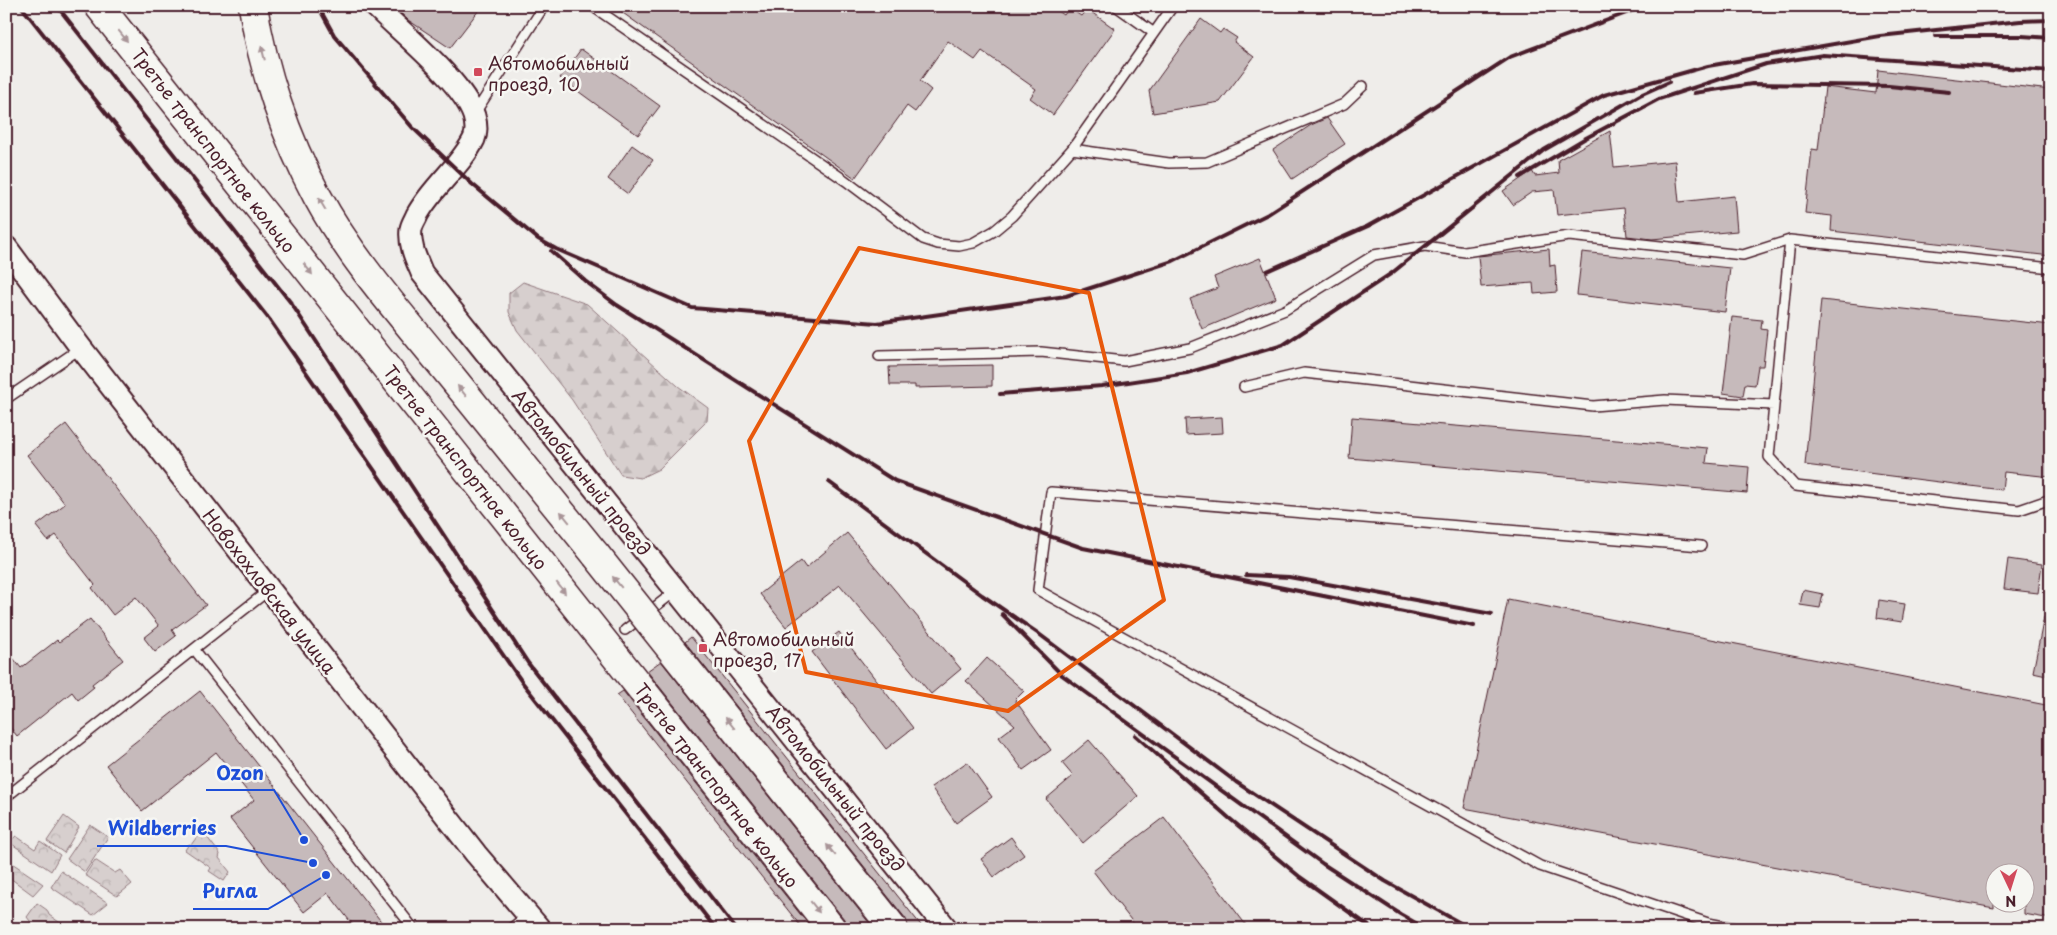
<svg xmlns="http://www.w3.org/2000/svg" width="2057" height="935" viewBox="0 0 2057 935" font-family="'Playpen Sans',sans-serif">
  <defs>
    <pattern id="forest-firs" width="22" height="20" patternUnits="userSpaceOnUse" patternTransform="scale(1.25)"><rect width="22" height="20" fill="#d7cfce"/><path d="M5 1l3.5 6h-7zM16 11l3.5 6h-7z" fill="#bab1b1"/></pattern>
    <pattern id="park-crowns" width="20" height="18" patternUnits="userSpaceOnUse" patternTransform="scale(1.25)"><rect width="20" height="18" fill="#d7cfce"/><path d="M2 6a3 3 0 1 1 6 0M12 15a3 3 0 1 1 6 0" fill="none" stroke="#bab1b1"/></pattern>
  </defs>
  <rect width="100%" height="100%" fill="#efedea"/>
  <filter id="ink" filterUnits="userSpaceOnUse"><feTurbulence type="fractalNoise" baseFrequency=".02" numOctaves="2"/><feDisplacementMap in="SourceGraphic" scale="10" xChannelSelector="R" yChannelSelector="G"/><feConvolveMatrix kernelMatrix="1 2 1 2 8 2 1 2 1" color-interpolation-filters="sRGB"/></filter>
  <g filter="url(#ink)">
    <path fill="url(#forest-firs)" stroke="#90777c" d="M523 282 587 304 678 386 708 408 707 421 659 469 640 478 621 475 572 400 517 330 509 312V293Z"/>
    <path fill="url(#park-crowns)" stroke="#90777c" d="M64 816 79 827 64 853 47 841Z
      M90 825 108 837 85 872 67 859Z
      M200 828 220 854 219 858 230 872 224 881 209 871 211 868 185 850 189 844 191 845 199 834 197 832Z
      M16 836 35 849 40 841 60 855 51 871 9 842Z
      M6 859 43 884 33 895 6 875Z
      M95 860 115 873 120 870 132 884 117 896 85 875Z
      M61 871 108 903 93 915 51 887Z
      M37 903 47 910 49 915 69 929H49L48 927 45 929H36L27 917Z"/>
    <path fill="#c6babb" stroke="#4a1f2b" d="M393 6H482L450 48 408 20Z
      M613 6H1051L1064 15 1069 8 1081 16 1087 9 1115 29 1053 115 1030 98 1036 89 982 51 975 60 948 41 920 81 931 90 915 112 907 106 855 178Z
      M1201 19 1220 33 1223 29 1237 38 1234 42 1254 57 1220 102 1153 113 1149 91Z
      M581 49 660 106 638 135 560 78Z
      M1878 70 2051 90V256L1831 231 1832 216 1805 213 1812 149 1818 150 1825 87 1876 93Z
      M1327 118 1345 144 1292 179 1273 150 1311 125Z
      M1610 131 1614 167 1675 161 1679 202 1734 196 1737 231 1652 239 1627 236 1624 208 1557 215 1554 190 1532 192 1513 205 1503 191 1532 171 1535 176 1559 173 1558 160Z
      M632 145 653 160 628 194 608 179Z
      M1549 249 1550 266 1555 265 1557 292 1534 294 1533 283 1481 287 1478 256Z
      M1582 252 1730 268 1725 312 1577 295Z
      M1260 258 1276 298 1202 329 1190 299 1218 288 1214 277Z
      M1821 300 2051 325V477L2004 472 2002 490 1805 465Z
      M1732 317 1762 320 1761 329 1767 330 1763 366H1758L1755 385 1745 384 1743 396 1723 393Z
      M992 365V386L915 388V385H890L889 367Z
      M1222 417 1223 433 1186 435 1185 419Z
      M1352 417 1708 448 1706 463 1749 467 1747 493 1349 458Z
      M66 424 206 605 172 630 176 636 155 652 144 638 159 626 136 597 113 615 92 588 95 585 56 535 48 541 36 526 65 504 27 455Z
      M847 533 961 669 931 694 840 585 786 627 760 594 801 561 806 568Z
      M2008 559 2042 564 2038 593 2004 589Z
      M1803 590 1823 594 1820 608 1800 605Z
      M1508 599 2051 706V919L2024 914V872H1994V908L1464 808Z
      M1879 600 1905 604 1902 622 1877 618Z
      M2044 617H2051V676L2033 672Z
      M90 619 123 660 92 684 94 687 78 700 72 692 17 736 6 722V649L21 668 57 640 59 642Z
      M839 632 913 728 886 749 812 652Z
      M691 637 924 929H909L906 919 685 642Z
      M987 658 1024 691 1015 700 1051 750 1023 770 999 737 1015 725 966 681Z
      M661 661 874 929H847L844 919 647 671Z
      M200 691 362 897 387 929H356L328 893 304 912 230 819 254 800 216 752 142 811 106 765Z
      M623 691 812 929H803L617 695Z
      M1089 740 1138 796 1083 843 1046 799 1073 776 1062 763Z
      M967 762 992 797 956 823 931 787Z
      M1164 817 1249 929H1138L1093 871Z
      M1011 837 1024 855 994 877 981 859Z"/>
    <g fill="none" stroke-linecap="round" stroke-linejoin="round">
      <g stroke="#4a1f2b" stroke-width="12">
        <path id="service" d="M592 6 846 181 923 239 938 244 959 246 973 243 994 231 1012 216 1072 149 1173 6
          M1116 6 1154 33
          M475 113 544 6
          M1072 149 1169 163 1207 162 1344 104 1363 86
          M2051 268 1790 240 1769 457 1795 486 2019 510 2051 499
          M879 356 1041 352 1124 361 1190 348 1285 310 1374 255 1425 246 1465 252 1569 236 1743 255 1790 240
          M1244 387 1304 373 1593 406 1665 400 1774 405
          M6 399 81 348
          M1701 546 1051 492 1038 590 1540 866 1708 923 1740 929
          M625 630 677 590
          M194 649 414 929
          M6 797 269 590
          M510 929 528 915"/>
      </g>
      <g stroke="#4a1f2b" stroke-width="25">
        <path id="tertiary" d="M375 6C401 32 463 82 474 116 476 123 477 132 474 139 461 166 432 187 417 215 415 220 412 224 411 229 409 245 416 259 422 273L947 929
          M6 247 81 348 476 854 540 929"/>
      </g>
      <g stroke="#4a1f2b" stroke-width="31">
        <path id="primary" d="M99 6 832 929
          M253 6C263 71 286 138 317 196 352 261 404 318 450 375 498 435 547 495 596 555"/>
      </g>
      <use href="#service" stroke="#f6f6f2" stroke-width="9"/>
      <use href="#tertiary" stroke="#f6f6f2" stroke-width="21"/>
      <use href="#primary" stroke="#f6f6f2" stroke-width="28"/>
      <path stroke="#4a1f2b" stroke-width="4" d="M21 6 269 319 522 682 716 929
        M57 6 291 303 528 663 736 929
        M318 6 334 35 412 127 472 184 538 239 556 249 692 308 877 323 1066 296 1173 261 1268 214 1510 57 1645 6
        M1935 36H2022L2051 38
        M1694 93 1752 84 1889 86 1949 92
        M1520 177 1584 139 1659 99 1766 64 1823 55 2051 71
        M551 251 585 281 617 305 895 481 1083 548 1474 626
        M1267 271 1368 226 1604 95 1708 66 1880 36 2020 21 2051 20
        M1000 394 1102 386 1187 373 1283 345 1392 273 1544 150 1640 95 1669 82
        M829 482 982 595 1039 634 1236 782 1385 881 1471 929
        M1246 575 1289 577 1492 614
        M1002 614 1062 675 1323 864 1400 914 1426 929
        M1135 735 1229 818 1300 877 1373 929"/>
      <g stroke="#4a1f2b" stroke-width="31" stroke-linecap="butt">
        <path id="primary-bridge" d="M596 555 894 929"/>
      </g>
      <use href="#primary-bridge" stroke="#f6f6f2" stroke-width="28"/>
    </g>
    <defs><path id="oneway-solid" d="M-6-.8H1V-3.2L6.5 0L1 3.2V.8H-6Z" transform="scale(1.25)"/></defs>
    <g fill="#a99598">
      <use href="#oneway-solid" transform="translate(123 36) rotate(51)"/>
      <use href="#oneway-solid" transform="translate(263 53) rotate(-104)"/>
      <use href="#oneway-solid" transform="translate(322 204) rotate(-121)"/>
      <use href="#oneway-solid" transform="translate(308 269) rotate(52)"/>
      <use href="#oneway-solid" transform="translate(462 391) rotate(-129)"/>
      <use href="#oneway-solid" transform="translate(565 517) rotate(-129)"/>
      <use href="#oneway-solid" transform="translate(617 582) rotate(-129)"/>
      <use href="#oneway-solid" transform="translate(561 588) rotate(52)"/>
      <use href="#oneway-solid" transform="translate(730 723) rotate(-129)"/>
      <use href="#oneway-solid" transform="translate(831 850) rotate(-129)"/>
      <use href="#oneway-solid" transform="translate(815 907) rotate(52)"/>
    </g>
  </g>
  <path fill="none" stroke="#e8590c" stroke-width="4" stroke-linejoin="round" d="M859 248 1089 293 1164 600 1008 711 806 672 749 441Z"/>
  <g fill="#d1495b" stroke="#f6f6f2" stroke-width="2">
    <rect x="473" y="67" width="10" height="10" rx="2.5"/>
    <rect x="698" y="643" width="10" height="10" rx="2.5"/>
  </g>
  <g text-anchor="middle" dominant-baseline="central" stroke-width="5" stroke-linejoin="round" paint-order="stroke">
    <g font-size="18" fill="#4a1f2b" stroke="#f6f6f2" text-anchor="start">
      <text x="488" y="62">Автомобильный<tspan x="488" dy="21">проезд, 10</tspan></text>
      <text x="713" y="638">Автомобильный<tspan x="713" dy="21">проезд, 17</tspan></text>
    </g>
    <g font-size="18" fill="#4a1f2b" stroke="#f6f6f2">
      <text transform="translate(214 150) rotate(52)">Третье транспортное кольцо</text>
      <text transform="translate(466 467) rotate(52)">Третье транспортное кольцо</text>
      <text transform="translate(582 472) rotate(51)">Автомобильный проезд</text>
      <text transform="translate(270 591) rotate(52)">Новохохловская улица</text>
      <text transform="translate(717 785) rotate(52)">Третье транспортное кольцо</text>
      <text transform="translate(836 788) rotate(51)">Автомобильный проезд</text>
    </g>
  </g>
  <path fill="none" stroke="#1d4ed8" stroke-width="2" d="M304 840L274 790H206M313 863L226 846H97M326 875L268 909H193"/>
  <g fill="#1d4ed8" stroke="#f6f6f2" stroke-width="2">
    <circle cx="304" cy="840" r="5"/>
    <circle cx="313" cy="863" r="5"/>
    <circle cx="326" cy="875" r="5"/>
  </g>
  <g font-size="19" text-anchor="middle" font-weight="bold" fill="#1d4ed8" stroke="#f6f6f2" stroke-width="5" stroke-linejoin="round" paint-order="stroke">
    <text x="240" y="780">Ozon</text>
    <text x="162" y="835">Wildberries</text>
    <text x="230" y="898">Ригла</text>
  </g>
  <rect width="2057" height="935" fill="none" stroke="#f6f6f2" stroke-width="25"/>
  <rect x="12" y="12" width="2032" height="910" fill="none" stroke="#4a1f2b" stroke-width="2" filter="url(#ink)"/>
  <g transform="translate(2010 888) rotate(176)"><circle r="24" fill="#f6f6f2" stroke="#b1a0a2"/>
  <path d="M0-4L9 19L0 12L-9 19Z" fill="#d1495b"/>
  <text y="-8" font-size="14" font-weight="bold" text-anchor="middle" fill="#4a1f2b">N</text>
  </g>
</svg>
